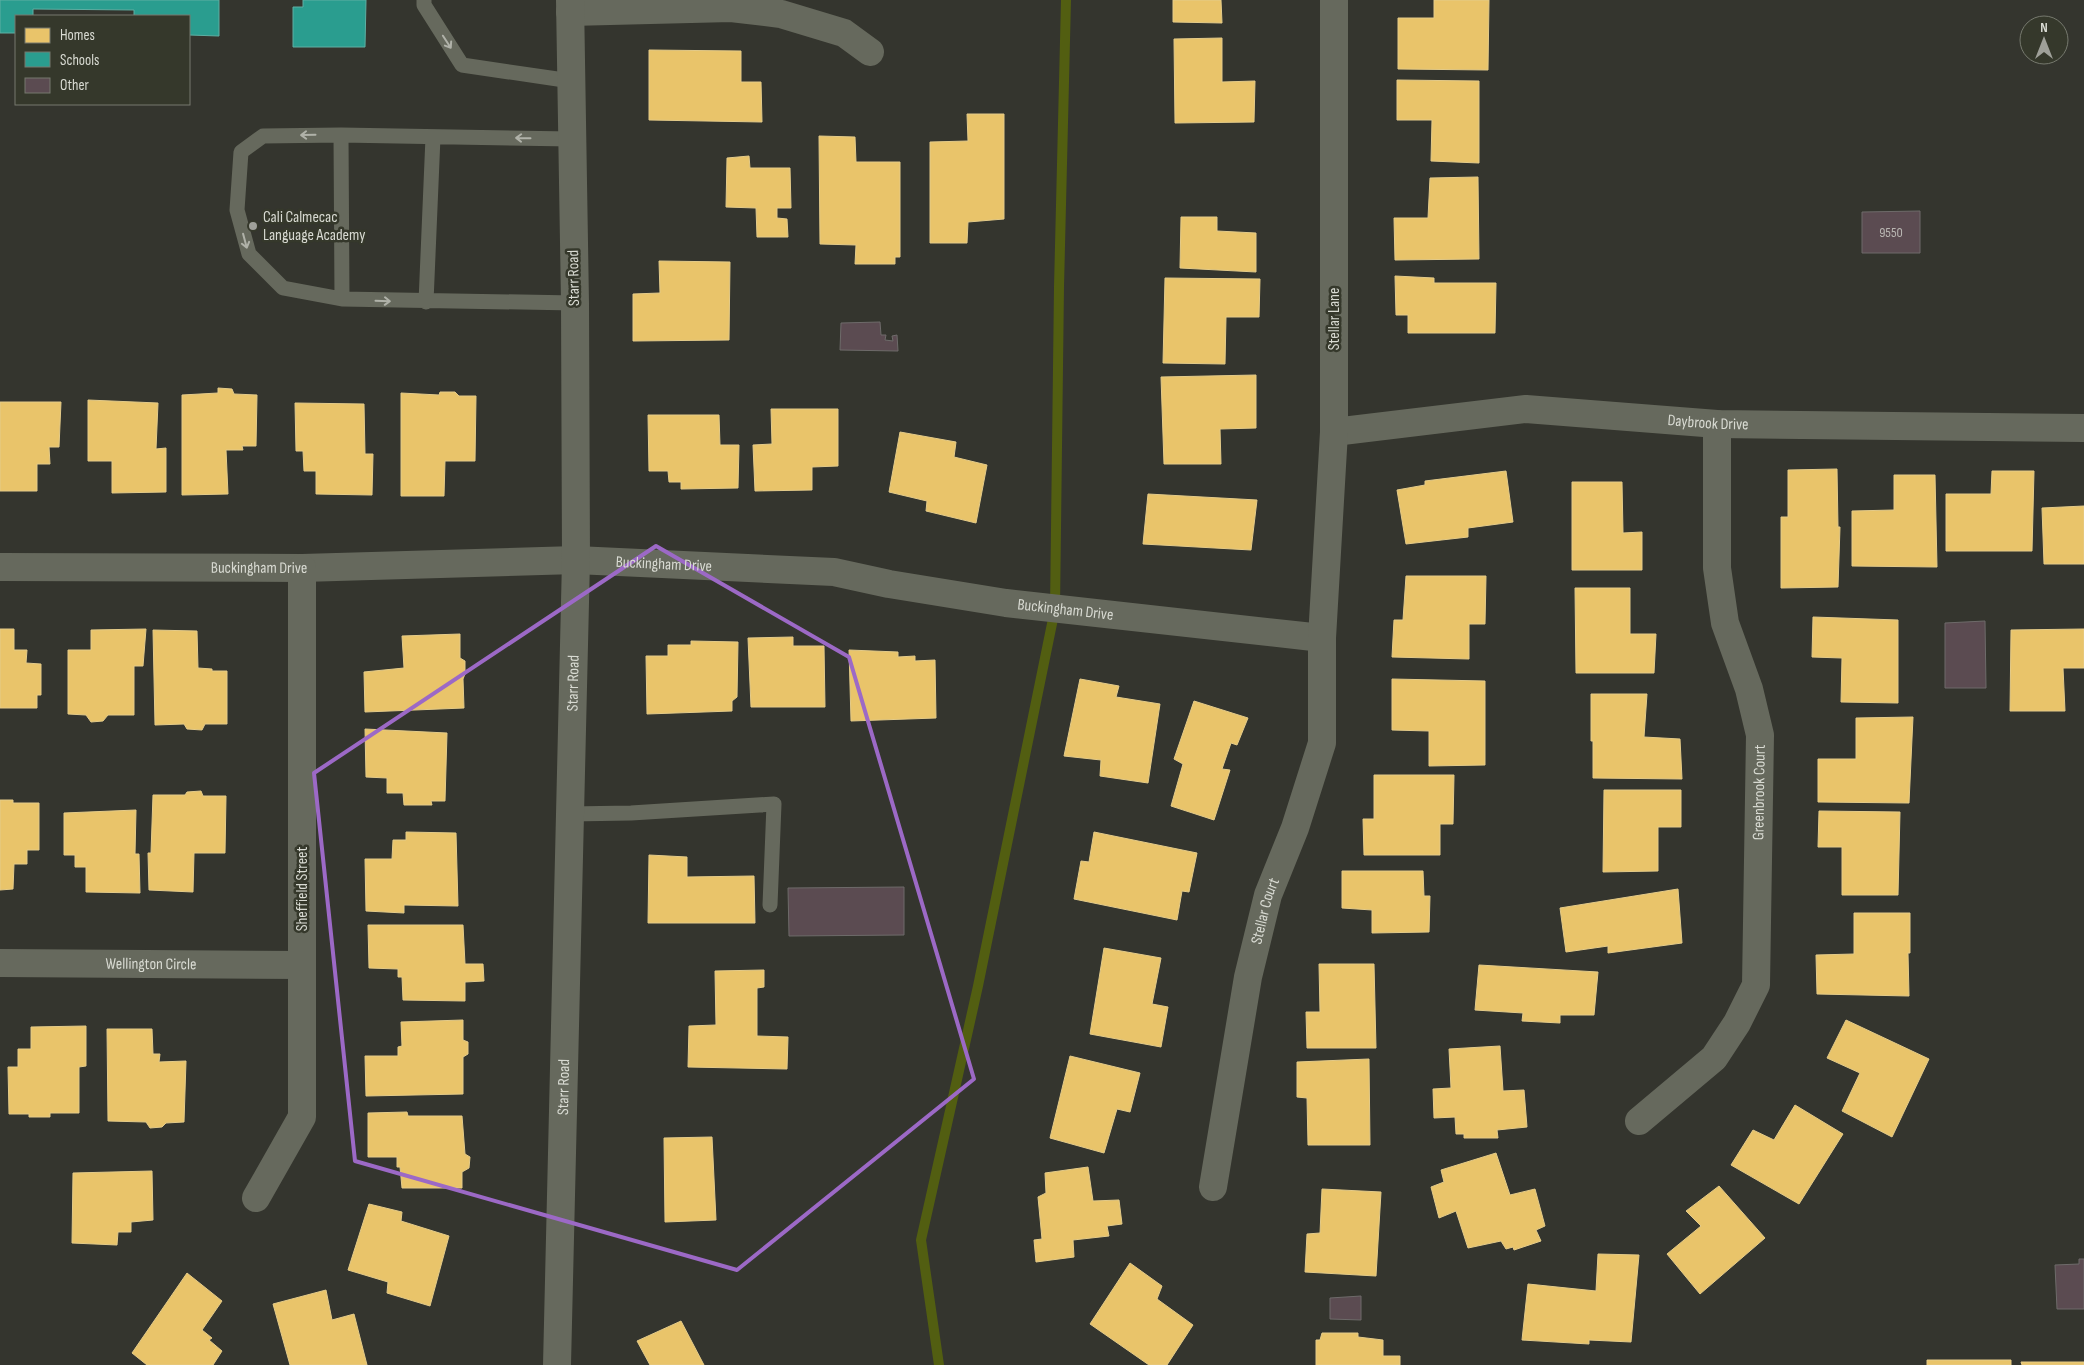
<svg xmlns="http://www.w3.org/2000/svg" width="2084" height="1365" viewBox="0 0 2084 1365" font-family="'Sofia Sans Condensed',sans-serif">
  <rect width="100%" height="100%" fill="#34352e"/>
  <path fill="#e9c46a" stroke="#e4cb89" d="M1173 0H1221L1222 23 1173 22Z
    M1434 0H1489L1488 70 1398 69V18H1434Z
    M1222 38V82L1255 81 1254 122 1175 123 1174 39Z
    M649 50 741 51V82H761L762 122 649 120Z
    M1397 80 1479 81V163L1431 161 1432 120H1397Z
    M967 114H1004V219L968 222 967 243H930V142L968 141Z
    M819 136 855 137 856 162H900V257H895V264H855L856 245 820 244Z
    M749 156 750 168H790L791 208H777V218L787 219 788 237H757L756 208 726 207 727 158Z
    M1478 177 1479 259 1395 260 1394 218H1428L1430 178Z
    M1181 217H1217V231L1256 233V272L1180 268Z
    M659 261 730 262 729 340 633 341V294L660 293Z
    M1395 276 1434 278V283H1496L1495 333H1408V315H1396Z
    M1165 278 1260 279 1259 317H1226L1225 364 1163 363Z
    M1256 375V428L1220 429 1221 464H1164L1161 377Z
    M218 388 232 389 234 394 257 395 256 446H242L243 450H226L228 494 182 495V395L218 393Z
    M440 392H455L459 396H476L475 461H445L444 496H401V393L439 395Z
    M88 400 158 403 156 449 166 448V492L112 493V461H88Z
    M0 402H61L59 447H49L50 464H37V491H0Z
    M295 403 364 404 365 454H373L372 495 316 494V471H304L303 451H296Z
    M771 409H838V466L812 467V490L755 491 753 445 772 444Z
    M648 415H719L720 445H739L738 488 681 489V482H669L668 471H649Z
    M900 432 956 442 954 457 987 465 976 523 926 511 927 501 889 492Z
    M1837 469 1838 527H1840L1838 587 1781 588V517H1788V470Z
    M1506 471 1513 522 1468 528V537L1406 544 1397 490 1425 485V481Z
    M1992 471H2034L2032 551H1946V494H1991Z
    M1894 475H1935L1937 567 1852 566V511L1894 510Z
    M1572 482H1622L1623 533 1642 532V570H1572Z
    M1148 494 1257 500 1251 550 1143 544Z
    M2084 506V564H2044L2042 508Z
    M1406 576H1486L1485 624H1469V659L1392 657 1394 620H1403Z
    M1575 588H1630V634H1656L1654 673H1576Z
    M1813 617 1898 620V703L1841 702 1842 658 1812 657Z
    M0 629H14V650H27L26 663 41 664V695H37V708H0Z
    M146 629 143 666H134V715H108L103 721 91 722 86 715 68 714V650H91V630Z
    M2084 629V668H2063L2065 711H2010L2011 630Z
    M153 630 197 631 198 668 212 669V671H227V724H205L202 730 187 729 184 724 155 725Z
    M460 634V658L465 661V674L463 679 464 708 365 712 364 672 404 668 402 636Z
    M793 637V646H824L825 707H751L748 638Z
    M691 641 738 642 737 697 732 701V711L647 714 646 656H668V645H691Z
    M849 650 898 652V657L915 656V661L935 660 936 718 851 721Z
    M1080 679 1119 686 1116 697 1160 704 1148 783 1100 776 1101 760 1064 756Z
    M1392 679 1485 681V765L1429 766V731L1392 730Z
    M1591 694H1647L1644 737 1680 739 1682 779 1593 778V741H1591Z
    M1194 701 1248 718 1237 745 1231 743 1222 769 1230 770 1214 820 1171 806 1183 764 1174 759Z
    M1913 717 1909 803 1818 802V759H1856V718Z
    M365 729 447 733 445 801H431L432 805H404L403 793H387V778L366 777Z
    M1374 775H1454L1453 824H1440V855H1364L1363 819H1374Z
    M1604 790H1681V827H1658V871L1603 872Z
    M201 791 203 796H226L225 853H194L193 892 149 890 148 853H151L153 795H185L187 792Z
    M0 800H13V803H39V850H27V864H14L13 889 0 890Z
    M136 810 135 854H139L140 893 86 892V867H75V855H64V813Z
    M1819 811 1900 812 1898 895H1842V847H1818Z
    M406 832 456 833 458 906 404 905V913L366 911 365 859H392L393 840H406Z
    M1094 832 1197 853 1189 892 1182 891 1177 920 1074 899 1081 861 1089 862Z
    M649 855 687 857V877L754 876 755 923H648Z
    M1342 871H1423L1424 896H1430L1429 932 1372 933V910L1342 908Z
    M1678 889 1682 943 1608 953V946L1566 952 1560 908Z
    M1854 913H1910V953H1908L1909 996 1817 994 1816 955 1854 954Z
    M368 925H463L465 964H483L484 981 465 982V1001L403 1000 402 977H398V969L369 968Z
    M1104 948 1161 958 1152 1004 1168 1007 1161 1047 1090 1034Z
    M1319 964H1374L1376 1048H1307L1306 1012H1320Z
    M1479 965 1598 972 1594 1015H1560V1023L1522 1021 1523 1013 1475 1010Z
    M764 970V987L757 988V1036L788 1037 787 1069 688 1067 689 1026 716 1025 715 971Z
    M463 1020V1040L468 1042V1054L463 1057V1094L366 1096 365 1056H398V1047L402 1046 401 1022Z
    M1846 1020 1929 1059 1892 1137 1842 1111 1860 1073 1827 1058Z
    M86 1026V1066L79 1067V1113H50V1117H29V1114H9L8 1067H18V1049H31V1027Z
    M107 1029H152L153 1054H160L159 1062 186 1061 184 1122 166 1123 162 1127 150 1128 146 1122 108 1121Z
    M1500 1046 1503 1091 1524 1090 1527 1127 1497 1130 1498 1138H1464V1134H1456L1455 1117 1434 1118 1433 1089 1451 1088 1449 1049Z
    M1070 1056 1140 1073 1130 1112 1117 1109 1104 1153 1050 1138Z
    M1369 1059 1370 1145H1308L1307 1098 1297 1097V1062Z
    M1795 1105 1843 1134 1799 1204 1731 1165 1753 1130 1774 1140Z
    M407 1112 408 1116H462L465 1154 470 1157 469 1168 462 1172V1188H402L400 1167H397V1157H368V1113Z
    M712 1137 716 1220 665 1222 664 1138Z
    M1496 1153 1510 1195 1535 1189 1545 1226 1536 1230 1541 1241 1514 1250 1513 1247 1506 1249 1501 1241 1468 1248 1456 1211 1439 1218 1431 1187 1444 1182 1441 1170Z
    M1088 1167 1093 1201 1119 1200 1122 1224 1107 1226 1109 1236 1073 1240 1074 1257 1036 1262 1034 1240 1042 1239 1038 1197 1046 1193 1045 1173Z
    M152 1171 153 1220 131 1222V1232H118L117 1245 72 1243 73 1173Z
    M1719 1186 1765 1238 1700 1294 1667 1254 1701 1226 1686 1211Z
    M1322 1189 1381 1192 1376 1276 1305 1272 1307 1234 1320 1233Z
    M369 1204 402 1212 401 1221 449 1236 430 1306 387 1293 388 1282 348 1270Z
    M1598 1254 1639 1255 1631 1342 1589 1340V1344L1522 1340 1528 1284 1596 1291Z
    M1130 1263 1162 1286 1157 1299 1193 1325 1167 1365H1149L1090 1324Z
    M187 1273 222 1301 202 1330 212 1338 209 1340 222 1351 213 1365H147L132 1353Z
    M326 1290 332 1320 354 1314 367 1365H290L273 1304Z
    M681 1321 704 1365H650L637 1341Z
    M1322 1333H1358V1337L1383 1340V1356H1400V1365H1316V1340H1320Z
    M1927 1360H2011V1365H1927Z
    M2021 1362H2084V1365H2022Z"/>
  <path fill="#2a9d8f" stroke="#5eafa3" d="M0 0H219V36L189 35V16H134V10L33 9V16H16V33H0Z
    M303 0H366L365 47H293V7H303Z"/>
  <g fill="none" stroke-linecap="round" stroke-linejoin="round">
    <path stroke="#525e11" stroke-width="10" d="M939 1365 921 1240 978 986 1055 609 1059 287 1066 0"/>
  </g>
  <path fill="#5b4b51" stroke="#6e6b6a" d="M1920 211V253H1862V212Z
    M880 322 881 335H886L885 340 893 341 892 336 897 335 898 351 840 350 841 323Z
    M1985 621 1986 688H1945V623Z
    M904 887V935L789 936 788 888Z
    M2079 1259H2084V1309H2057L2055 1265 2079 1264Z
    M1361 1296V1320L1330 1319V1298Z"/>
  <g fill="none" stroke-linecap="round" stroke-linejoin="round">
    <path stroke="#66695d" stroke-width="15" d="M424 0V5L462 65 571 81
      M341 135 342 299
      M572 139 341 135 263 136 241 152 237 210 249 254 283 288 342 299 575 303
      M426 302 433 137
      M570 814 631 813 774 804 770 905"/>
    <g stroke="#66695d" stroke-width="28">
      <path d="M570 12 731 8 781 14 844 33 870 52"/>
      <path id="s1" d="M1334 432 1526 409 1717 424 2084 428"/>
      <path id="s2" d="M0 567 302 568 576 560 834 572 889 584 1006 603 1322 638"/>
      <path id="s3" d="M0 963 302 965"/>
      <path id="s4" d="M1639 1121 1714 1058 1737 1023 1756 985 1760 735 1749 689 1725 623 1717 568V424"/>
      <path id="s5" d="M1213 1187 1248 977 1268 895 1295 828 1322 743V638L1334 432V0"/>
      <path d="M256 1198 302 1117V568"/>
      <path id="s6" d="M557 1365 576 560 575 303 570 0"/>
    </g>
  </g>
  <defs><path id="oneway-shaft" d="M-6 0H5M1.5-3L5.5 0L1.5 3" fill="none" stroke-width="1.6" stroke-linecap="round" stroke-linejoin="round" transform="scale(1.25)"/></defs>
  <g stroke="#b0b2a9">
    <use href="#oneway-shaft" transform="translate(447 42) rotate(57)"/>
    <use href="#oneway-shaft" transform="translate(308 135) rotate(179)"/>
    <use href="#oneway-shaft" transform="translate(523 138) rotate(-179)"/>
    <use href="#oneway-shaft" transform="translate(245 241) rotate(75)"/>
    <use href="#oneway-shaft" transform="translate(383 301) rotate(2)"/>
  </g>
  <path fill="none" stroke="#9c69c6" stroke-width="4" stroke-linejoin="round" d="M656 546 849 657 974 1079 737 1270 355 1161 314 773Z"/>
  <circle fill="#9fa099" stroke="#35382b" stroke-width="2" cx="253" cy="226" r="5"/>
  <g text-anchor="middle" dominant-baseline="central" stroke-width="5" stroke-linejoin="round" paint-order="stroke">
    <g font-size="14" fill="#b9b6b2">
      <text x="1891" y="232">9550</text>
    </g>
    <g font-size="16" fill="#d8dad2" stroke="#35382b" text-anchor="start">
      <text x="263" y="217">Cali Calmecac<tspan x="263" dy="18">Language Academy</tspan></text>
    </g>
    <g font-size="16" fill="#d8dad2" stroke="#35382b">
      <text transform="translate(574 278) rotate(-91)">Starr Road</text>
      <text transform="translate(1334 319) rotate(-90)">Stellar Lane</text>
      <text stroke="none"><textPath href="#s1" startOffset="376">Daybrook Drive</textPath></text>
      <text stroke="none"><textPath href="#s2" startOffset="664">Buckingham Drive</textPath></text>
      <text stroke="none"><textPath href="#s2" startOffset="259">Buckingham Drive</textPath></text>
      <text stroke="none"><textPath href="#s2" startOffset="1069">Buckingham Drive</textPath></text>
      <text stroke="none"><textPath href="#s6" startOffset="682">Starr Road</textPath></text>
      <text stroke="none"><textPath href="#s4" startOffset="375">Greenbrook Court</textPath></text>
      <text transform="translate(302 889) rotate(-90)">Sheffield Street</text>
      <text stroke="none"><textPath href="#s5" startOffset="281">Stellar Court</textPath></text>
      <text stroke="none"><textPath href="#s3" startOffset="151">Wellington Circle</textPath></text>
      <text stroke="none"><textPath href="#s6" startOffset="278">Starr Road</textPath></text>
    </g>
  </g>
  <rect x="15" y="15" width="175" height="90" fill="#35382b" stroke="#76796e"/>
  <rect x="25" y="28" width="25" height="15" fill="#e9c46a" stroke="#76796e"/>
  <text x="60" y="40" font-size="15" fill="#d8dad2">Homes</text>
  <rect x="25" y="52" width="25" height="15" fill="#2a9d8f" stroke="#76796e"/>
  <text x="60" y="65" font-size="15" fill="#d8dad2">Schools</text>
  <rect x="25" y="78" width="25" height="15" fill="#5b4b51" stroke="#76796e"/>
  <text x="60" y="90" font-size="15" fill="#d8dad2">Other</text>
  <g transform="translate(2044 40)"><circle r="24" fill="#35382b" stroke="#76796e"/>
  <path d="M0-4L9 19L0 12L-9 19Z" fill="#9fa099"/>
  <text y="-8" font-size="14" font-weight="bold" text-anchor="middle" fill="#d8dad2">N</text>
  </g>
</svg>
